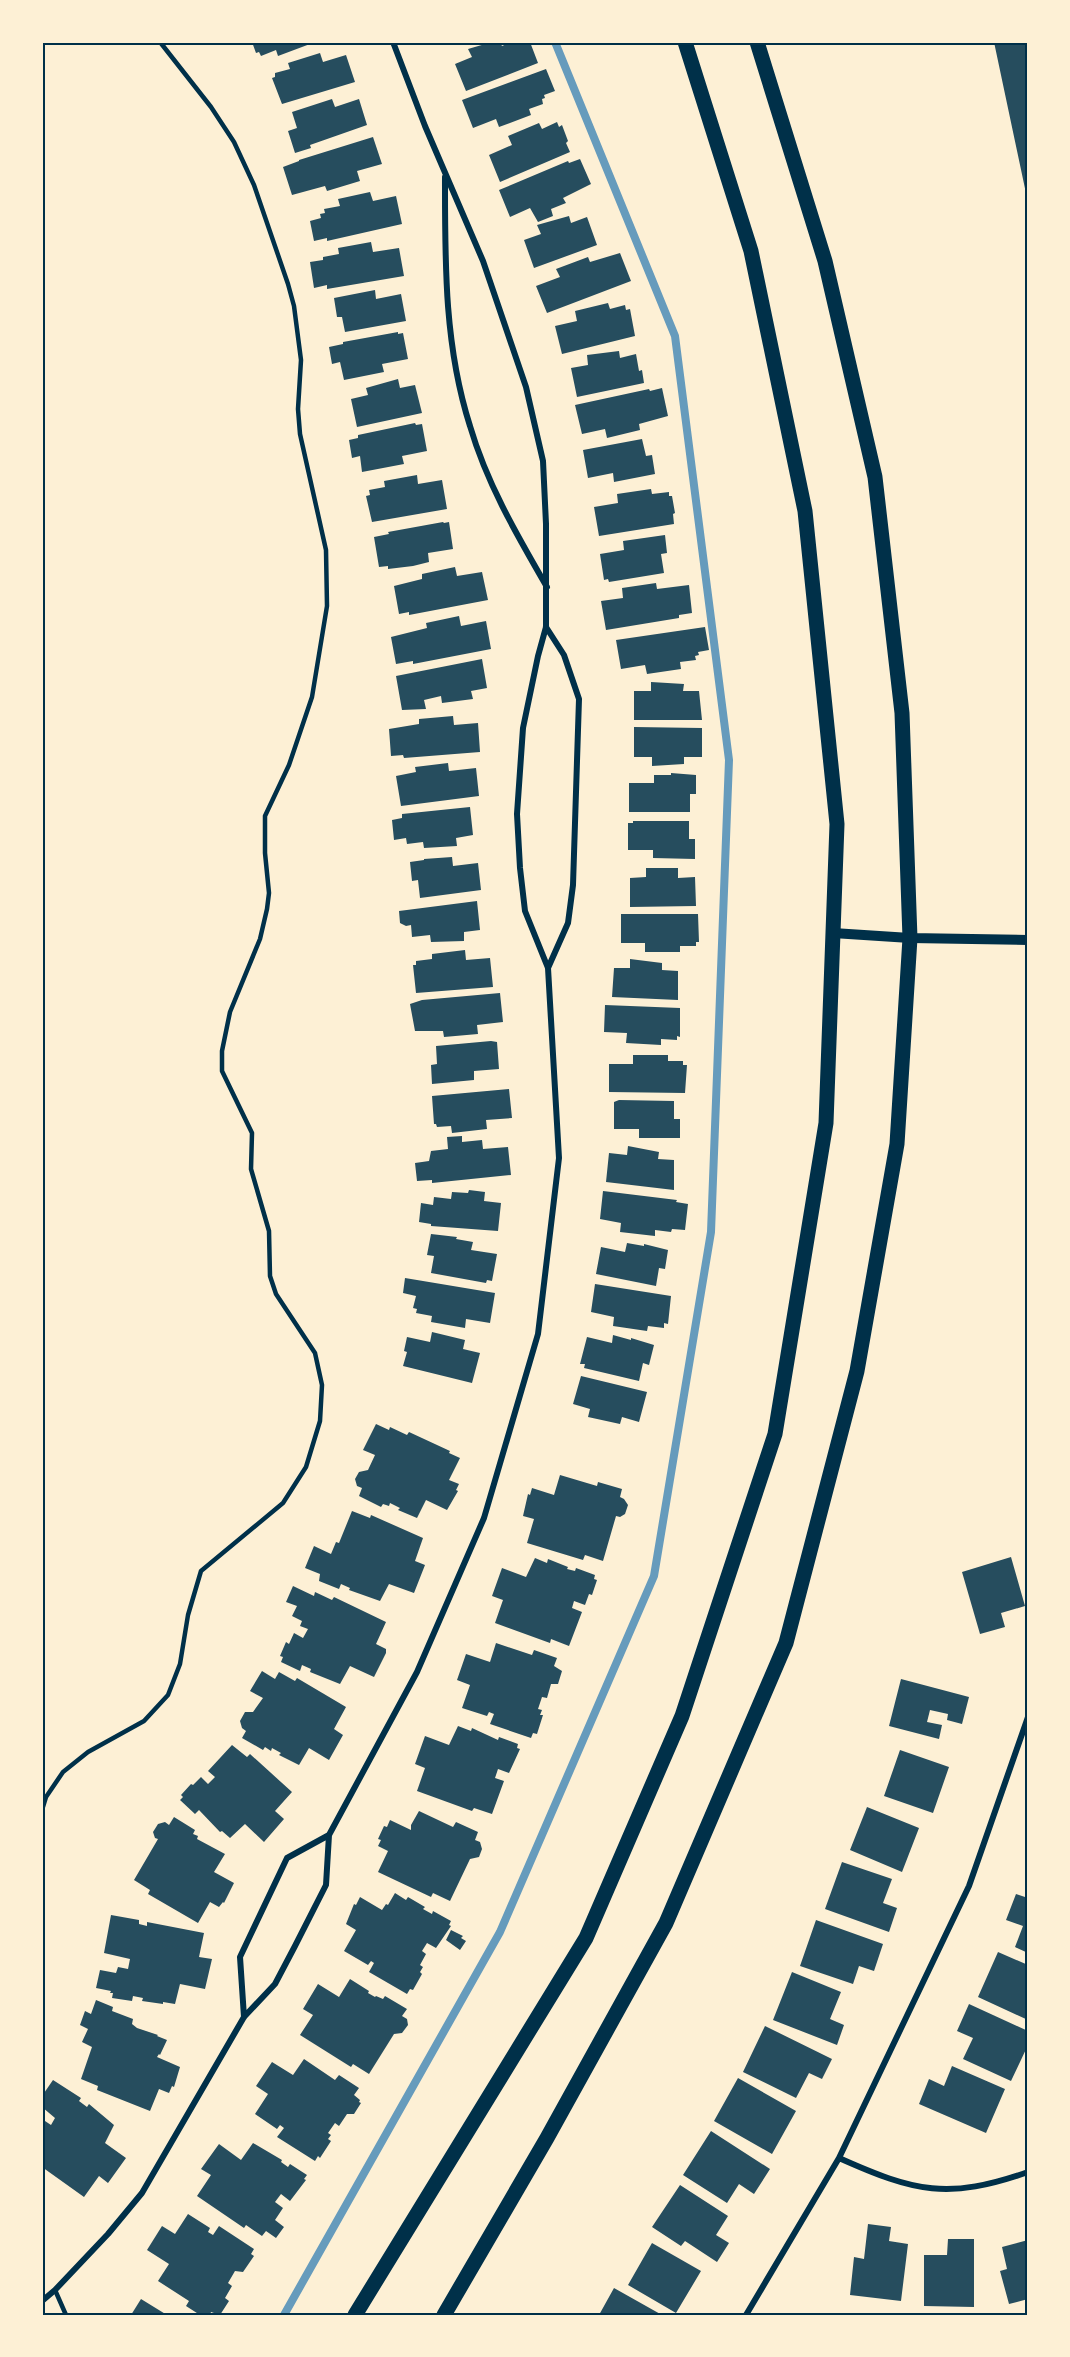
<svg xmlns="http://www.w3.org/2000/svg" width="1070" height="2357" viewBox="0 0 1070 2357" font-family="Raleway,sans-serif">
  <rect width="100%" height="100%" fill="#fdf0d5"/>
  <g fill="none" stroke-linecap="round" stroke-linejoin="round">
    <path stroke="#669bbc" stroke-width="8" d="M284 2315 500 1932 654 1576 711 1232 729 760 675 336 555 42"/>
  </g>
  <path fill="#264d5e" d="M252 42H310V44L278 56 276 50 261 56 259 52 256 53Z
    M492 42H500L502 46 511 42H530L538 63 466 91 455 64 472 57 468 49Z
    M994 42H1028V198H1027Z
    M320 53 323 62 346 55 355 82 282 104 272 78 275 77V73L290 69 288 63Z
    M546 69 555 91 544 95 545 98 542 99 543 104 529 109 531 115 499 127 496 119 473 128 462 100Z
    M332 99 335 107 359 99 367 125 310 145 311 148 295 153 288 131 297 128 292 112Z
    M557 122 559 127 562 125 568 141 566 143 570 152 500 182 489 155 512 145 508 136 539 123 542 129Z
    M373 137 382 164 357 171 360 181 327 191 325 186 292 195 283 167 299 161V160Z
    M580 159 591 184 563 198 566 203 551 209 553 216 538 222 530 208 510 217 499 190 568 161 569 163Z
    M370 192 373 201 396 196 402 224 327 241V238L314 241 310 221 321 218 320 214 325 213 324 209 340 206 338 199Z
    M569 216 571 223 587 217 597 245 534 268 524 240 541 234 537 225Z
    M371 242 373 252 399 248 404 276 327 289V285L314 288 310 262 323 260V257L339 254 338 248Z
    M620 253 631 281 547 313 536 286 560 277 556 269 588 257 590 262Z
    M375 290 376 299 401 294 406 321 345 332 342 317H337L334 298Z
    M608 303 610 309 625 305 626 310 630 309 635 336 562 354 555 326 577 321 575 311Z
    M398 332V334L403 333 408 359 382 364 384 372 344 380 340 362 332 364 329 347 343 344V342Z
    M619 351 620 358 636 354 639 371 642 370 644 383 577 397 571 368 588 365 587 355Z
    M398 379 400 388 415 385 422 413 357 427 351 399 368 395 366 388Z
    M662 388 668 416 639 424 640 430 607 438 605 429 582 434 575 405 649 389 650 391Z
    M415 423 416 425 422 424 427 451 402 456 404 464 362 472 360 456 352 458 349 440 358 438V435Z
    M642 439 646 456 652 455 655 474 614 482 613 473 588 478 583 450Z
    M417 475 418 484 442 480 447 509 372 522 366 496 370 495 369 490 385 487 384 481Z
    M651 489 652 494 669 492V496H672L675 513 673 514 674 524 599 536 594 507 618 503 617 494Z
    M443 522 444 523 449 522 453 549 428 553 429 562 413 566 388 569V566L379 567 374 537 389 534 388 532Z
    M665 535 667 553 661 554 664 573 609 582 608 579 604 580 600 554 624 550 623 541Z
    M455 567 457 576 482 572 488 600 409 615V612L399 614 394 586 422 579V574Z
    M656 583 657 589 689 585 692 613 679 615V618L606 630 601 601 623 598 622 588Z
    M459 616 461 626 486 621 491 649 413 664V661L396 664 391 637 427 628 426 623Z
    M705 627 709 650 698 652 699 655 695 656 696 660 680 662 681 669 647 674 645 665 621 669 616 640Z
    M482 659 487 688 471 691 473 699 442 703 441 696 424 700 426 709 402 710 396 676Z
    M651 682 684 684 683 691H699L702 720H634V691H651Z
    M453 716 454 725 478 723 480 752 404 758 403 755 391 756 389 729 419 724V719Z
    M634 727 702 728V757H684V764L652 766V757H634Z
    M448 763 449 771 476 768 479 796 401 806 396 776 416 772 415 767Z
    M671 773 696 775V794H690V812H629V783H654V775H671Z
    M470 807 473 835 456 838 457 846 424 848 423 842 407 844 406 838 394 840 392 820 402 818V814Z
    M633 821H689V839H695V859L653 858V850H628V823H633Z
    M452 857 453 866 478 863 481 890 420 898 418 880 412 881 410 862 424 860V859Z
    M646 868H678V878L695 877 696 906 630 907V878L646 877Z
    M477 901 480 930 464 932V941L431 942 430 935 412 937 411 925 406 926 400 923 399 911Z
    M621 914H698L699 942H696V946H680V952H645V943H621Z
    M465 950 466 960 490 958 493 987 416 993 413 965H416V961L432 959V954Z
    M630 959 662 963V970L678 971V1000L612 997 614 968H630Z
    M500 993 503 1022 477 1025 478 1034 444 1037 443 1031H415L410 1004 422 1000Z
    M605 1005 680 1008V1037L677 1036V1040L661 1039V1045L626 1043 627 1033 604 1032Z
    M491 1041 497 1042 499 1069 474 1071V1080L432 1084 431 1065 437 1064 436 1046Z
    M633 1055H668V1061H683V1065H687L685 1093 609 1092V1064H633Z
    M509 1089 512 1118 486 1120 487 1129 452 1133 451 1126 437 1127 436 1124H434L432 1096Z
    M619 1100 674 1101V1119H680V1138H639V1129H614V1102Z
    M462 1136V1142L482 1140 483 1149 508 1147 511 1175 432 1183V1180L417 1181 415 1163 429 1161 431 1151 448 1149 447 1137Z
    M628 1146 659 1152 658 1159 674 1160V1190L606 1182 609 1153 627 1155Z
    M469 1190 485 1192 484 1201 501 1203 498 1231 431 1226V1224L419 1222 421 1203 433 1205 434 1197 451 1199 452 1192 468 1193Z
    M603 1191 677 1200 676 1202 688 1204 685 1230 672 1229 671 1232 655 1230V1236L620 1232 621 1223 600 1219Z
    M431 1234 457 1237 456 1239 473 1242 471 1250 497 1254 492 1281 487 1280 486 1283 431 1273 434 1256 427 1255Z
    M627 1243 644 1246V1244L668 1250 665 1269 659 1268 656 1286 596 1274 601 1247 625 1252Z
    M405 1278 495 1293 490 1323 466 1319 465 1328 431 1322 432 1316 416 1313 417 1309 413 1308 416 1296 403 1293Z
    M595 1284 671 1296 668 1324 664 1323V1328L648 1326 647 1331 613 1326 614 1317 591 1312Z
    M432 1332 465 1340 463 1349 480 1353 472 1383 403 1366 407 1352 404 1351 407 1337 430 1342Z
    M613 1335 631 1340V1338L654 1345 649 1365 643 1363 639 1381 584 1368 585 1364H580L587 1337 612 1343Z
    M581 1376 647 1392 639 1422 622 1417 620 1424 588 1417 590 1409 573 1404Z
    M376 1424 389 1430 390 1427 407 1435 409 1432 450 1451 449 1453 460 1458 449 1480 459 1484 456 1490 458 1491 447 1510 426 1500 417 1518 398 1510 400 1508 390 1503 389 1506 383 1504 381 1507 359 1496 362 1488 357 1486 355 1479 359 1472 368 1470 375 1455 363 1450Z
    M560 1475 597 1486 598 1482 622 1489 620 1497 624 1499 628 1505 625 1514 620 1517 616 1516 603 1561 585 1555 583 1560 527 1543 534 1519 523 1516 528 1494 530 1495 532 1488 554 1495Z
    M352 1511 370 1518 371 1515 423 1538 415 1561 425 1565 414 1593 389 1584 380 1601 349 1590 350 1588 341 1584 339 1589 319 1581 320 1574 305 1568 314 1546 331 1554 336 1542 339 1543Z
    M1011 1557 1025 1606 1001 1613 1005 1627 980 1634 962 1572Z
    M535 1558 547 1563 548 1559 568 1567 567 1569 575 1571 576 1568 595 1575 594 1579 597 1580 592 1595 589 1594 585 1605 574 1601 572 1608 582 1612 569 1646 551 1639 550 1643 495 1623 503 1600 492 1596 502 1568 526 1577Z
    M293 1586 314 1596 315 1592 332 1600 334 1597 386 1622 376 1644 386 1649V1653L374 1677 350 1666 340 1684 310 1672 311 1669 302 1665 300 1671 281 1662 283 1657 280 1656 286 1642 289 1644 294 1633 303 1638 308 1629 300 1626 302 1621 292 1616 297 1606 286 1602Z
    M496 1643 532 1655 534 1650 557 1658 554 1666 562 1671 558 1684H551L547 1698 542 1697 538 1709 542 1710 540 1715H543L537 1734 533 1733 531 1738 490 1724 494 1714 489 1712 487 1716 462 1708 470 1685 457 1680 466 1654 490 1662Z
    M262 1671 275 1679 279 1672 295 1681 297 1678 346 1707 334 1729 343 1735 329 1760 309 1748 299 1765 279 1755 281 1753 272 1748 271 1751 265 1747 263 1750 242 1738 246 1731 242 1728 240 1721 245 1712H253L263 1698 250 1691Z
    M901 1679 969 1697 962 1724 947 1720 948 1714 930 1710 927 1722 942 1725 939 1739 889 1726Z
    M458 1726 471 1731 472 1728 498 1740 499 1737 518 1744 517 1748 520 1749 509 1773 498 1769 495 1778 504 1781 492 1814 474 1808 472 1811 417 1791 425 1768 415 1764 425 1736 449 1745Z
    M232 1745 247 1757 250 1754 292 1792 275 1811 284 1819 264 1842 245 1824 230 1838 222 1831 220 1832 199 1810 195 1814 180 1800 183 1797 181 1795 191 1784 193 1785 201 1777 208 1784 215 1777 208 1771Z
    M900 1750 949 1767 933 1813 884 1796Z
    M867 1807 919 1828 902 1872 850 1850Z
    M419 1811 453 1827 456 1822 478 1832 475 1840 480 1842 482 1849 479 1857 470 1859 450 1901 433 1893 431 1897 378 1872 388 1851 378 1846 381 1840 378 1839 384 1826 387 1827 390 1820 411 1830V1825Z
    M174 1817 195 1830 193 1834 198 1836 197 1839 225 1854 214 1872 234 1883 224 1903 223 1902 219 1907 210 1902 198 1923 148 1894 150 1890 134 1880 158 1839 155 1838 153 1832 158 1824 165 1822 169 1825Z
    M842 1862 892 1879 883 1903 897 1908 889 1932 825 1909Z
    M395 1893 406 1900 408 1897 425 1907 423 1909 432 1914 433 1911 451 1921 449 1925 451 1926 436 1948 427 1943 422 1951 426 1954 420 1965 423 1967 420 1972 422 1974 413 1990 410 1989 407 1994 369 1972 374 1963 371 1961 368 1965 344 1951 356 1930 346 1924 354 1904 356 1905 360 1897 382 1910 386 1904 388 1905Z
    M1016 1894 1028 1898V1953L1015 1947 1023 1926 1006 1920Z
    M111 1915 139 1920V1924L147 1926V1922L204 1933 199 1957 212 1959 205 1989 180 1984 175 2004 163 2002V2004L142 2001 143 1998 133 1996 132 2001 112 1998 113 1993H110L111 1991 96 1988 100 1970 116 1973 118 1967 128 1969 130 1959 104 1953Z
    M816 1920 883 1944 874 1971 859 1966 853 1984 800 1966Z
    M451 1930 463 1936 461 1938 466 1941 460 1950 446 1940Z
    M998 1952 1028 1965V2020L978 1997Z
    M792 1972 841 1992 830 2019 844 2025 837 2045 773 2020Z
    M350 1979 369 1991 368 1993 375 1997 376 1996 383 1999 385 1996 407 2009 402 2016 407 2019 408 2025 402 2033 394 2034 369 2074 353 2064 351 2067 300 2035 313 2015 303 2009 318 1984 339 1997Z
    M96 2000 113 2007 112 2011 133 2019 132 2024 137 2028 158 2035 157 2036 167 2040 160 2055 159 2054 157 2057 180 2067 174 2087 172 2086 169 2093 159 2089 150 2111 97 2090 98 2086 81 2079 92 2047 82 2042 88 2029 80 2025 85 2011 91 2014Z
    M969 2004 1028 2031V2045L1011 2081 963 2059 973 2038 957 2031Z
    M765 2026 832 2059 822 2079 809 2073 796 2098 743 2072Z
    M304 2059 335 2080 339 2075 359 2088 354 2095 360 2100 359 2102 361 2103 354 2114H347L339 2126 335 2123 328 2133 331 2135 328 2139 331 2141 320 2158 318 2156 315 2161 277 2137 284 2128 280 2125 277 2129 255 2114 268 2094 256 2086 272 2062 293 2075Z
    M952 2066 1005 2089 986 2133 919 2104 929 2079 944 2086Z
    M738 2078 796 2111 772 2154 714 2121Z
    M53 2080 81 2098 79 2101 87 2107 89 2104 114 2125 105 2143 126 2158 108 2183 99 2176 84 2197 42 2167V2125L45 2121 51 2125 55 2118 42 2107V2096Z
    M711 2131 770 2169 754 2194 739 2184 727 2203 683 2175Z
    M253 2143 282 2160 281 2162 288 2167 290 2164 307 2175 304 2179 306 2180 290 2201 281 2194 275 2202 283 2208 275 2220 284 2227 276 2238 266 2231 262 2236 246 2225 244 2228 197 2196 211 2175 201 2169 219 2144 241 2160Z
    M680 2185 728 2216 716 2235 729 2243 717 2262 685 2241 681 2246 652 2227Z
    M188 2214 210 2228 208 2232 213 2235 219 2226 254 2249 251 2254 254 2256 243 2272 235 2271 228 2283 232 2286 225 2298 229 2301 220 2315 211 2312 210 2315H200L186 2306 189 2301 158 2281 169 2264 147 2250 162 2226 175 2234Z
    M868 2224 891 2227 889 2241 908 2244 901 2301 850 2295 854 2257 864 2259Z
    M948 2239H974V2307L924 2306V2255H947Z
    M1028 2240V2299L1009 2304 1000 2271 1007 2269 1002 2247Z
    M652 2243 701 2271 676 2313 628 2285Z
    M614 2288 662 2315H599Z
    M141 2299 167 2315H131Z"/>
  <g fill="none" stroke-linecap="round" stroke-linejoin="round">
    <path stroke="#003049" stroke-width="4.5" d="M42 1810 46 1797 63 1772 88 1752 144 1721 168 1695 180 1664 188 1615 201 1571 283 1503 306 1467 320 1421 322 1385 315 1353 276 1294 270 1276 269 1231 251 1169 252 1133 222 1071V1051L230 1012 260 939 267 909 269 893 265 853V816L289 765 312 697 327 606 326 550 300 434 298 409 301 360 294 306 288 284 254 185 234 142 211 107 160 42
      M55 2290 66 2315"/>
    <path stroke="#003049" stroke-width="6" d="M445 177C445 261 444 345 470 426 487 484 517 535 547 587
      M546 627 564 655 579 699 573 885 568 923 548 968
      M244 2017 240 1957 287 1858 329 1835
      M839 2158C915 2192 948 2200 1028 2172
      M42 2301 55 2290 108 2234 142 2193 244 2017 275 1984 295 1946 326 1885 329 1835 417 1672 484 1518 538 1334 559 1158 548 968 525 911 520 868 517 814 523 728 538 656 546 627V524L543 461 526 387 483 261 425 126 393 42
      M746 2315 839 2158 969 1886 1028 1717"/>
    <path stroke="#003049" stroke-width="10" d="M833 933 910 938 1028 940"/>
    <path stroke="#003049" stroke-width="15" d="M355 2315 586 1938 682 1716 775 1434 826 1123 837 824 805 511 751 251 685 42
      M444 2315 547 2138 666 1923 786 1643 857 1371 897 1144 910 938 902 713 875 477 825 261 757 42"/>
  </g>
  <rect width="1070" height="2357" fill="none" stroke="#fdf0d5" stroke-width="87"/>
  <rect x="44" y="44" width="982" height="2270" fill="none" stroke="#003049" stroke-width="2"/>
</svg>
